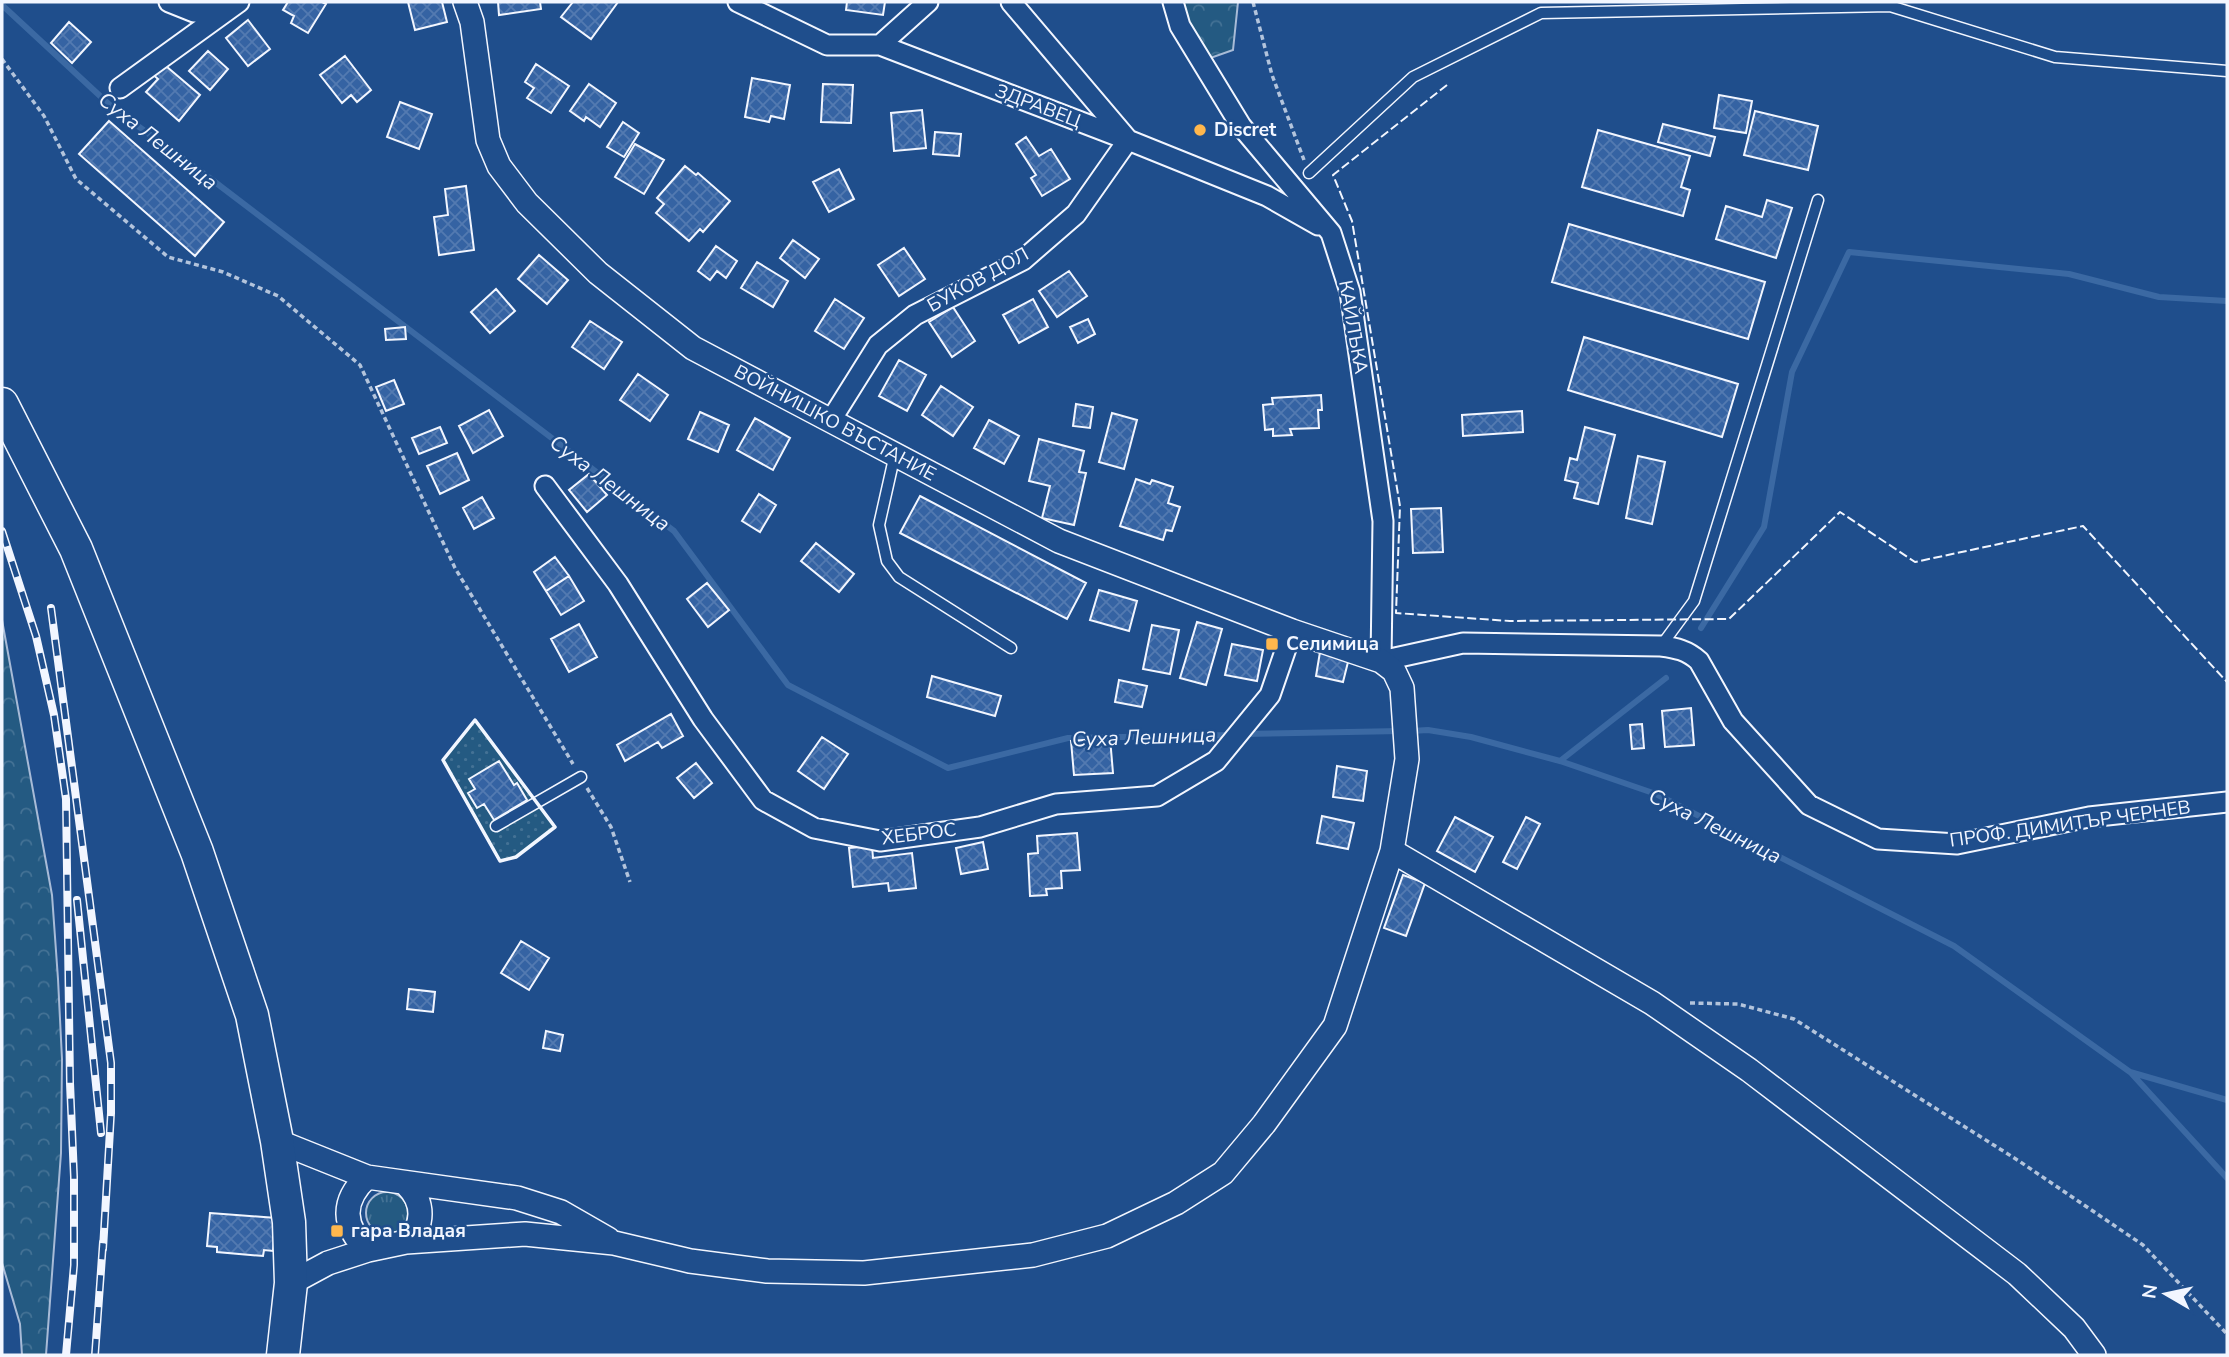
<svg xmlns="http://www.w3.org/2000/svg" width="2229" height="1357" viewBox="0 0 2229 1357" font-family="'Nunito Sans',sans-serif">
  <defs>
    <pattern id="grass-tufts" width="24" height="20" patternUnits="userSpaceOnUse" patternTransform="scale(1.75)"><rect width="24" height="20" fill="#245a82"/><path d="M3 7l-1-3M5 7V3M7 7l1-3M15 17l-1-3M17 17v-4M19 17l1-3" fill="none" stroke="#447295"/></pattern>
    <pattern id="forest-crowns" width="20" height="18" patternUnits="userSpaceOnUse" patternTransform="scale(1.75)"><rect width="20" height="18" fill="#245a82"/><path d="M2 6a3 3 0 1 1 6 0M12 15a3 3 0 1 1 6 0" fill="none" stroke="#447295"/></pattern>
    <pattern id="park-dots" width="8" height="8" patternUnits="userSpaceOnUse" patternTransform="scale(1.75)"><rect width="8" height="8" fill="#245a82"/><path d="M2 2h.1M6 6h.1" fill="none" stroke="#447295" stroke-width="1.8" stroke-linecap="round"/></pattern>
    <pattern id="building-cross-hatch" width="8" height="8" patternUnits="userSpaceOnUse" patternTransform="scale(1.75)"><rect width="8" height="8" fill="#3563a3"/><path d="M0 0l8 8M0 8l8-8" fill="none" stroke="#537ab1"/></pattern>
  </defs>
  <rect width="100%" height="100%" fill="#1f4e8c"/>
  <path fill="url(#grass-tufts)" stroke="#a8bbd7" stroke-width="2" d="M366 1213a21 21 0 1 1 42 0a21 21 0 1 1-42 0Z"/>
  <path fill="url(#forest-crowns)" stroke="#a8bbd7" stroke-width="2" d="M1177 2H1238L1233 50 1202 61Z
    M2 620 52 895 58 979 62 1059 61 1153 46 1355H22L20 1324 2 1263Z"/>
  <path fill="url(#park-dots)" stroke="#a8bbd7" stroke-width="2" d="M475 720 555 827 516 857 500 861 443 760Z"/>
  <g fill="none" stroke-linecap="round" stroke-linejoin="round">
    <path stroke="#3b69a3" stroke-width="6" d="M2 5 113 108 211 179 674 531 788 685 948 768 1068 738 1232 735
      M1701 628 1764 527 1792 372 1849 252 2069 274 2159 297 2227 301
      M1411 731 1428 730 1471 737 1560 761 1656 794 1954 946 2130 1072 2227 1100
      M1243 734 1400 731
      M1560 761 1666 678
      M2132 1074 2227 1178"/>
  </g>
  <path fill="url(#building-cross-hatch)" stroke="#f2f6ff" stroke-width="2" d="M288 2H322L326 4 308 33 291 23 294 16 283 10Z
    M408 2H442L447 22 415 30Z
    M498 2H540L541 9 499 15Z
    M573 2H618L591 39 561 17Z
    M847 2H885L883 15 846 10Z
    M248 20 270 49 248 66 226 38Z
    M69 22 91 42 72 63 51 43Z
    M208 51 228 69 210 90 189 71Z
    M345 56 371 90 357 102 351 95 342 103 320 75Z
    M160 61 200 95 179 121 146 92 158 79 150 72Z
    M536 64 569 86 551 113 527 98 534 88 525 82Z
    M752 78 790 85 784 119 771 116 769 122 745 117Z
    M589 84 616 103 600 127 586 117 584 121 570 111Z
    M823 84 853 85 851 123 821 122Z
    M1719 95 1752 101 1746 133 1714 128Z
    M400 102 432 114 419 149 387 137Z
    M922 110 926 148 894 151 891 113Z
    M1755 111 1818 126 1808 170 1744 155Z
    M109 121 224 222 195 256 79 154Z
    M623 122 639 133 624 157 607 147Z
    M1663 124 1715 137 1710 156 1658 142Z
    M1598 130 1690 156 1681 187 1690 190 1683 216 1582 187Z
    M935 132 961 134 959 156 933 154Z
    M1026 137 1039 156 1051 149 1070 179 1042 196 1031 178 1036 175 1016 144Z
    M635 144 664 160 644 194 615 177Z
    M685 166 696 175 698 173 730 201 703 232 700 229 689 241 656 213 664 204 657 198Z
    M839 169 854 199 829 212 813 182Z
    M466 186 474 250 439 255 434 217 448 215 445 189Z
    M1767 200 1792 208 1776 258 1716 239 1726 206 1762 217Z
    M1569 224 1765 282 1748 339 1552 282Z
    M793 240 819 259 805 278 780 258Z
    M716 246 737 261 726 278 717 271 710 280 698 271Z
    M904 248 925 279 899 296 878 265Z
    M539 255 568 280 547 304 518 279Z
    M757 262 788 281 773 307 741 288Z
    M1069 271 1087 296 1057 317 1039 291Z
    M496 289 515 311 490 333 471 312Z
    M835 299 864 318 844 349 815 331Z
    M1033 299 1048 327 1019 343 1003 315Z
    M953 307 975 341 952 357 929 322Z
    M1088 319 1095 334 1078 343 1070 327Z
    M590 321 622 342 604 369 572 347Z
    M405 327 406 339 386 340 385 329Z
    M1584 337 1738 384 1722 437 1568 390Z
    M899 360 926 375 907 411 879 396Z
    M638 374 668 395 650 421 620 400Z
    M394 380 404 404 386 411 376 387Z
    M941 386 973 407 953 436 922 415Z
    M1321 395 1322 410H1318L1319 428 1290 429 1292 435 1273 436V429L1265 430 1263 405 1273 404 1272 398Z
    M1076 404 1093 407 1090 428 1073 426Z
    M489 410 503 436 473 453 459 426Z
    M1522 411 1523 432 1463 436 1462 415Z
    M700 412 729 425 718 452 688 439Z
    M1112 413 1137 420 1124 469 1099 462Z
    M755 418 790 438 773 470 737 450Z
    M989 420 1019 436 1004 464 974 448Z
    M440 427 447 443 419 454 412 438Z
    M1585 427 1615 435 1598 504 1574 498 1578 483 1565 480 1570 458 1577 460Z
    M1039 439 1084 451 1079 472 1086 473 1074 525 1042 518 1050 486 1029 481Z
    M457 453 469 480 440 494 427 466Z
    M1638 456 1665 462 1652 524 1626 518Z
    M589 474 607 495 587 512 569 490Z
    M1136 479 1150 484 1152 480 1173 487 1168 503 1180 507 1172 531 1166 530 1163 540 1120 526Z
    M759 494 776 505 760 532 742 521Z
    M920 496 1086 583 1067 619 900 533Z
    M482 497 494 518 474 529 463 508Z
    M1441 508 1443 552 1413 553 1411 509Z
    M816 543 854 574 839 592 801 561Z
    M555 557 569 576 546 591 534 572Z
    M569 576 584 601 561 615 546 591Z
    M707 583 729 610 708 627 687 599Z
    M1099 590 1137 601 1129 631 1090 620Z
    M1197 622 1222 629 1206 685 1180 678Z
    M579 624 597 657 569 672 551 639Z
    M1152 625 1179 630 1170 674 1143 669Z
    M1232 644 1263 650 1257 681 1225 675Z
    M1320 652 1349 658 1343 682 1316 676Z
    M932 676 1001 696 995 716 927 697Z
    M1119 680 1147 686 1142 707 1115 702Z
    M1691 708 1694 745 1665 747 1662 711Z
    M671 714 683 736 662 748 658 742 625 761 617 745Z
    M1642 724 1644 748 1632 749 1630 725Z
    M822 737 848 754 824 789 798 771Z
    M1110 738 1113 773 1074 775 1071 741Z
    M499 761 514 785 517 783 527 800 494 820 484 804 477 808 468 793 475 789 469 779Z
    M696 763 712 783 694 798 677 778Z
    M1337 766 1367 771 1363 801 1333 797Z
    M1322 816 1354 823 1348 849 1317 843Z
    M1455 817 1493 837 1475 872 1437 851Z
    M1526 817 1540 824 1517 869 1503 862Z
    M1077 833 1080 870 1061 871 1062 888 1046 889 1047 895 1030 896 1028 854 1038 853 1037 836Z
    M983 842 988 869 961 874 956 848Z
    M872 846 873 858 912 853 916 888 889 891 888 883 853 887 849 848Z
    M1403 875 1425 883 1406 936 1384 928Z
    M521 941 549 958 529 990 501 973Z
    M409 989 435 992 433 1012 407 1009Z
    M546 1031 563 1035 560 1051 543 1048Z
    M210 1213 276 1218 273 1251 264 1250 263 1256 217 1252V1247L207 1246Z"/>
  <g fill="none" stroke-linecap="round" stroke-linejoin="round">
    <g stroke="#f2f6ff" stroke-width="13">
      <path id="service" d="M1309 173 1413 77 1541 13 1890 6 2055 57 2227 71
        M895 454 879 525 887 561 899 577 1011 648
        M1661 646 1694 601 1818 200
        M496 826 581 777"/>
    </g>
    <g stroke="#f2f6ff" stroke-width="23">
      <path id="minor" d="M169 2 194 12H225
        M738 2 827 45H880L1128 140 1267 196 1318 225
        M1173 2 1180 26 1241 126 1331 233 1350 292 1383 521 1381 661 1463 643 1661 646C1676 648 1687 650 1699 661L1733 721 1809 805 1878 839 1957 844 2089 817 2227 802
        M880 45 928 2
        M120 88 239 2
        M831 420 878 345 915 315 1023 260 1076 214 1128 140 1011 2
        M545 486 618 584 703 719 763 800 814 828 880 841 980 827 1056 804 1157 796 1216 761 1270 695 1292 631"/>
    </g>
    <g stroke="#f2f6ff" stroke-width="26">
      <path id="tertiary" d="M1392 851 1652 1003 1749 1070 2017 1274 2074 1328 2094 1355
        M277 1141 367 1177 517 1198 561 1212 608 1239
        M367 1177C341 1201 342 1227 368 1250
        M406 1242C425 1226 424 1202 407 1185
        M291 1283 328 1263 368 1250 406 1242 525 1234 614 1243 690 1261 767 1271 864 1273 1033 1255 1107 1236 1176 1203 1223 1173 1264 1124 1335 1026 1392 851 1407 759 1402 688 1394 671 1381 661 1292 631 1059 541 693 348 598 273 527 203 499 166 488 140 472 22 465 2"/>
    </g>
    <g stroke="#f2f6ff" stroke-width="35">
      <path id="trunk" d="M2 404 76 549 197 852 252 1015 277 1141 289 1222 291 1283 283 1355"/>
    </g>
    <path stroke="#b3c4dc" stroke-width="3.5" stroke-dasharray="5 3.5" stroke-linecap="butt" d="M1253 2 1272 75 1304 160
      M2 59 44 116 76 179 168 257 223 272 278 296 360 365 455 568 573 764
      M587 788 611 827 630 882
      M1690 1003 1738 1004 1794 1019 2019 1161 2143 1245 2227 1334"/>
    <use href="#service" stroke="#1f4e8c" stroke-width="10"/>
    <use href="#minor" stroke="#1f4e8c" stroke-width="19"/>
    <use href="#tertiary" stroke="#1f4e8c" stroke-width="23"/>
    <use href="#trunk" stroke="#1f4e8c" stroke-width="32"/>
    <g stroke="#f2f6ff" stroke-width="8">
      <path id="rail" d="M2 531 36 636 54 715 66 799 70 1083 74 1177V1265L66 1355
        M51 608 111 1063V1113L103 1249
        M77 900 101 1133
        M95 1355 103 1242"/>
    </g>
    <use href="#rail" stroke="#1f4e8c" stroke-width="5" stroke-dasharray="16" stroke-linecap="butt"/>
    <path stroke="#f2f6ff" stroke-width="2" stroke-dasharray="9 3.5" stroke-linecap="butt" d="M1447 85 1333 175 1352 221 1400 506 1396 613 1510 621 1729 619 1840 512 1915 562 2083 526 2227 682"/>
    <path stroke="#f2f6ff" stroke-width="3.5" d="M475 720 555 827 516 857 500 861 443 760Z"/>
  </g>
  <g fill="#ffb74d" stroke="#1f4e8c" stroke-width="2.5">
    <circle cx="1200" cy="130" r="7"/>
    <rect x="1265" y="637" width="14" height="14" rx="3.5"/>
    <rect x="330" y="1224" width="14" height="14" rx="3.5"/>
  </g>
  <g text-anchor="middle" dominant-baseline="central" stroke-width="5" stroke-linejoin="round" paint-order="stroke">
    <g font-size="19" fill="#f2f6ff" stroke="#1f4e8c">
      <text transform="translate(1038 106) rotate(21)">ЗДРАВЕЦ</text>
      <text transform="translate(978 280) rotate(-29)">БУКОВ ДОЛ</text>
      <text transform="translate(1353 327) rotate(80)">КАЙЛЪКА</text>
      <text transform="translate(835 423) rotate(28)">ВОЙНИШКО ВЪСТАНИЕ</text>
      <text transform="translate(2070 824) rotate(-8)">ПРОФ. ДИМИТЪР ЧЕРНЕВ</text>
      <text transform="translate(919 834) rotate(-7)">ХЕБРОС</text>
    </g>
    <g font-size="19" font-weight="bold" fill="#f2f6ff" stroke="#1f4e8c" text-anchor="start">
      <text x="1214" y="130">Discret</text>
      <text x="1286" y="644">Селимица</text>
      <text x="351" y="1231">гара Владая</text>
    </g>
    <g font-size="21" font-style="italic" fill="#f2f6ff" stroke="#1f4e8c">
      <text transform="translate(158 141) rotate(38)">Суха Лешница</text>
      <text transform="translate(610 483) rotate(37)">Суха Лешница</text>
      <text transform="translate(1144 737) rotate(-2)">Суха Лешница</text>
      <text transform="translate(1715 826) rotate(26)">Суха Лешница</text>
    </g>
  </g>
  <rect width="2229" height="1357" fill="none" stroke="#f2f6ff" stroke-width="7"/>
  <g transform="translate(2166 1294) rotate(279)" stroke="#1f4e8c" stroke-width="5" paint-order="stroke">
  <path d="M0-5L12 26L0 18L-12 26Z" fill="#f2f6ff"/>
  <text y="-10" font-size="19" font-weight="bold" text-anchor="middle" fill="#f2f6ff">N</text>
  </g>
</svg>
